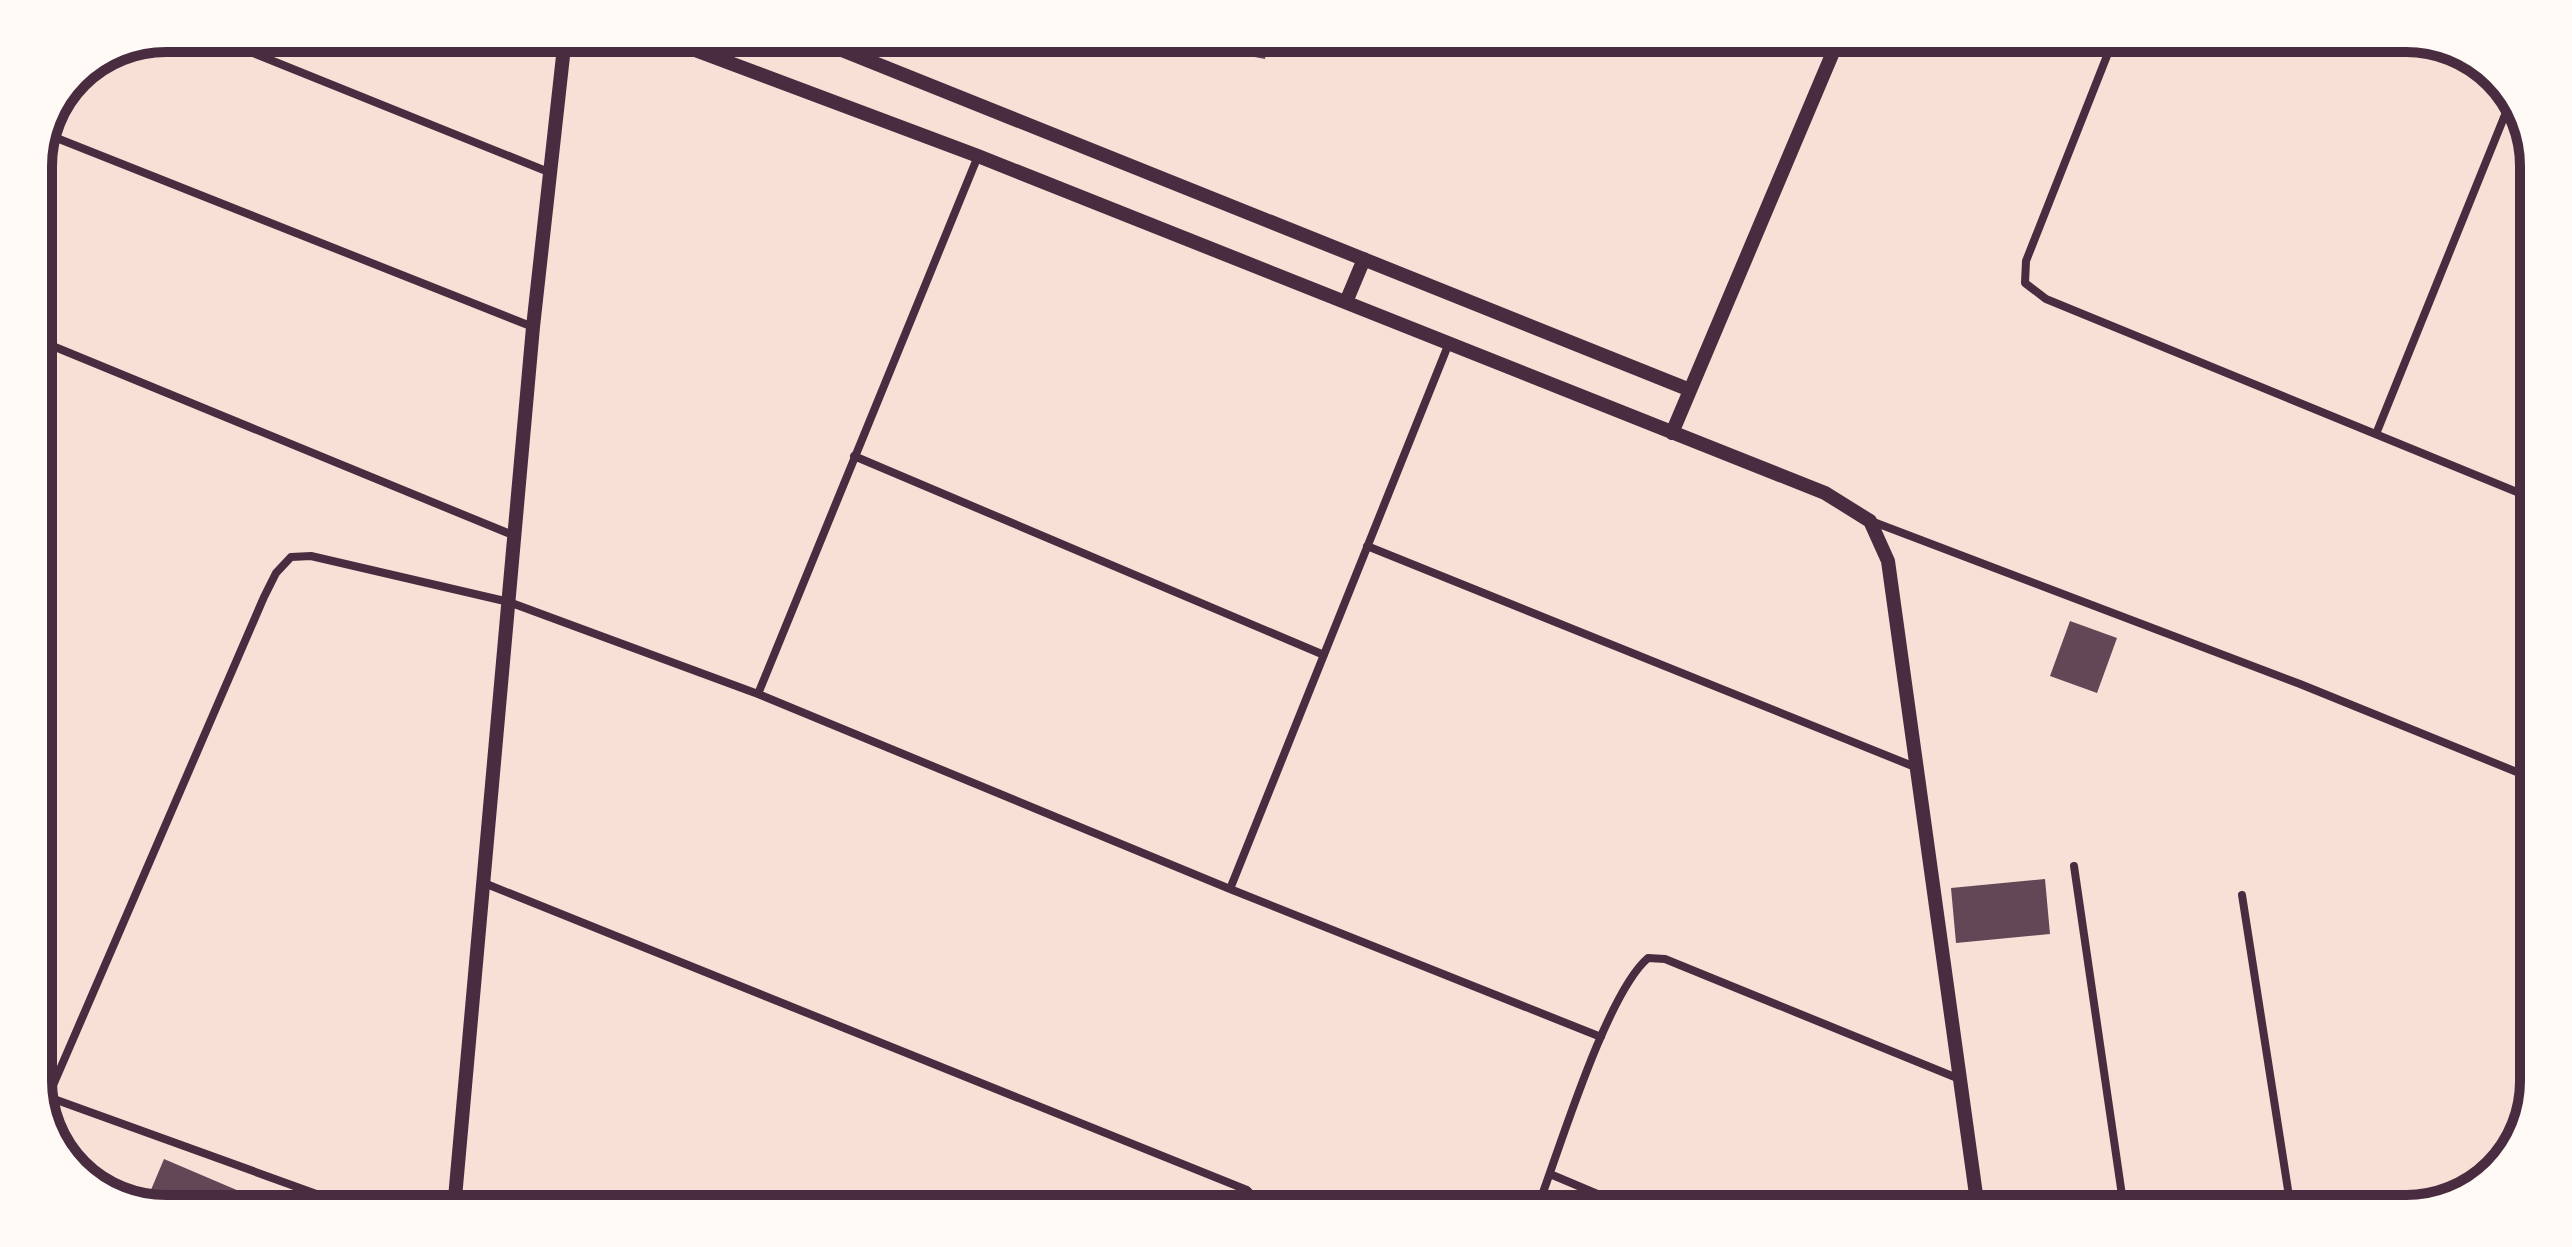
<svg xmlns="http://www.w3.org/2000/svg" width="2572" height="1247" viewBox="0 0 2572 1247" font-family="'PT Sans Narrow',sans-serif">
  <rect width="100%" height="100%" fill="#f7e1d7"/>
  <path fill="#644757" d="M1154 38H1269L1265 59Z
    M2070 621 2117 638 2097 693 2050 676Z
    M2045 879 2050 934 1956 943 1951 888Z
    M164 1159 281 1209H166L145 1204Z"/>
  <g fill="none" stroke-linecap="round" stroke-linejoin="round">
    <path stroke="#4a2c40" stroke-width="8" d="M216 38 551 173
      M2114 38 2026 261 2025 283 2046 299 2534 499
      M49 135 533 327
      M38 340 515 536
      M2376 434 2513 95
      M854 456 1324 655
      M1871 521 2300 684 2534 779
      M1367 546 1915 767
      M758 694 978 156
      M2074 866 2124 1209
      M484 883 1247 1190 1265 1209
      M1230 889 1449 343
      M2242 895 2291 1209
      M40 1094 358 1209
      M48 1097 264 597 276 573 291 557 311 556 509 602 758 694 1230 889 1601 1037
      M1550 1174 1633 1209
      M1537 1209C1559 1151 1606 994 1648 958L1665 959 1962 1080"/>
    <path stroke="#4a2c40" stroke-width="14" d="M663 38 978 156 1825 493 1870 521 1888 561 1978 1209
      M812 38 1690 390
      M1346 302 1364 259
      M1672 433 1839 38
      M454 1209 533 327 565 38"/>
  </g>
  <path d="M0 0H2572V1247H0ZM166 52H2406A114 114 0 0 1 2520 166V1081A114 114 0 0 1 2406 1195H166A114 114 0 0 1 52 1081V166A114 114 0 0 1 166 52Z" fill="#fffaf5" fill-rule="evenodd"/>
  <path fill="none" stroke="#4a2c40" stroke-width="10" d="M166 52H2406A114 114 0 0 1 2520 166V1081A114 114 0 0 1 2406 1195H166A114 114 0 0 1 52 1081V166A114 114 0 0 1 166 52Z"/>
</svg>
